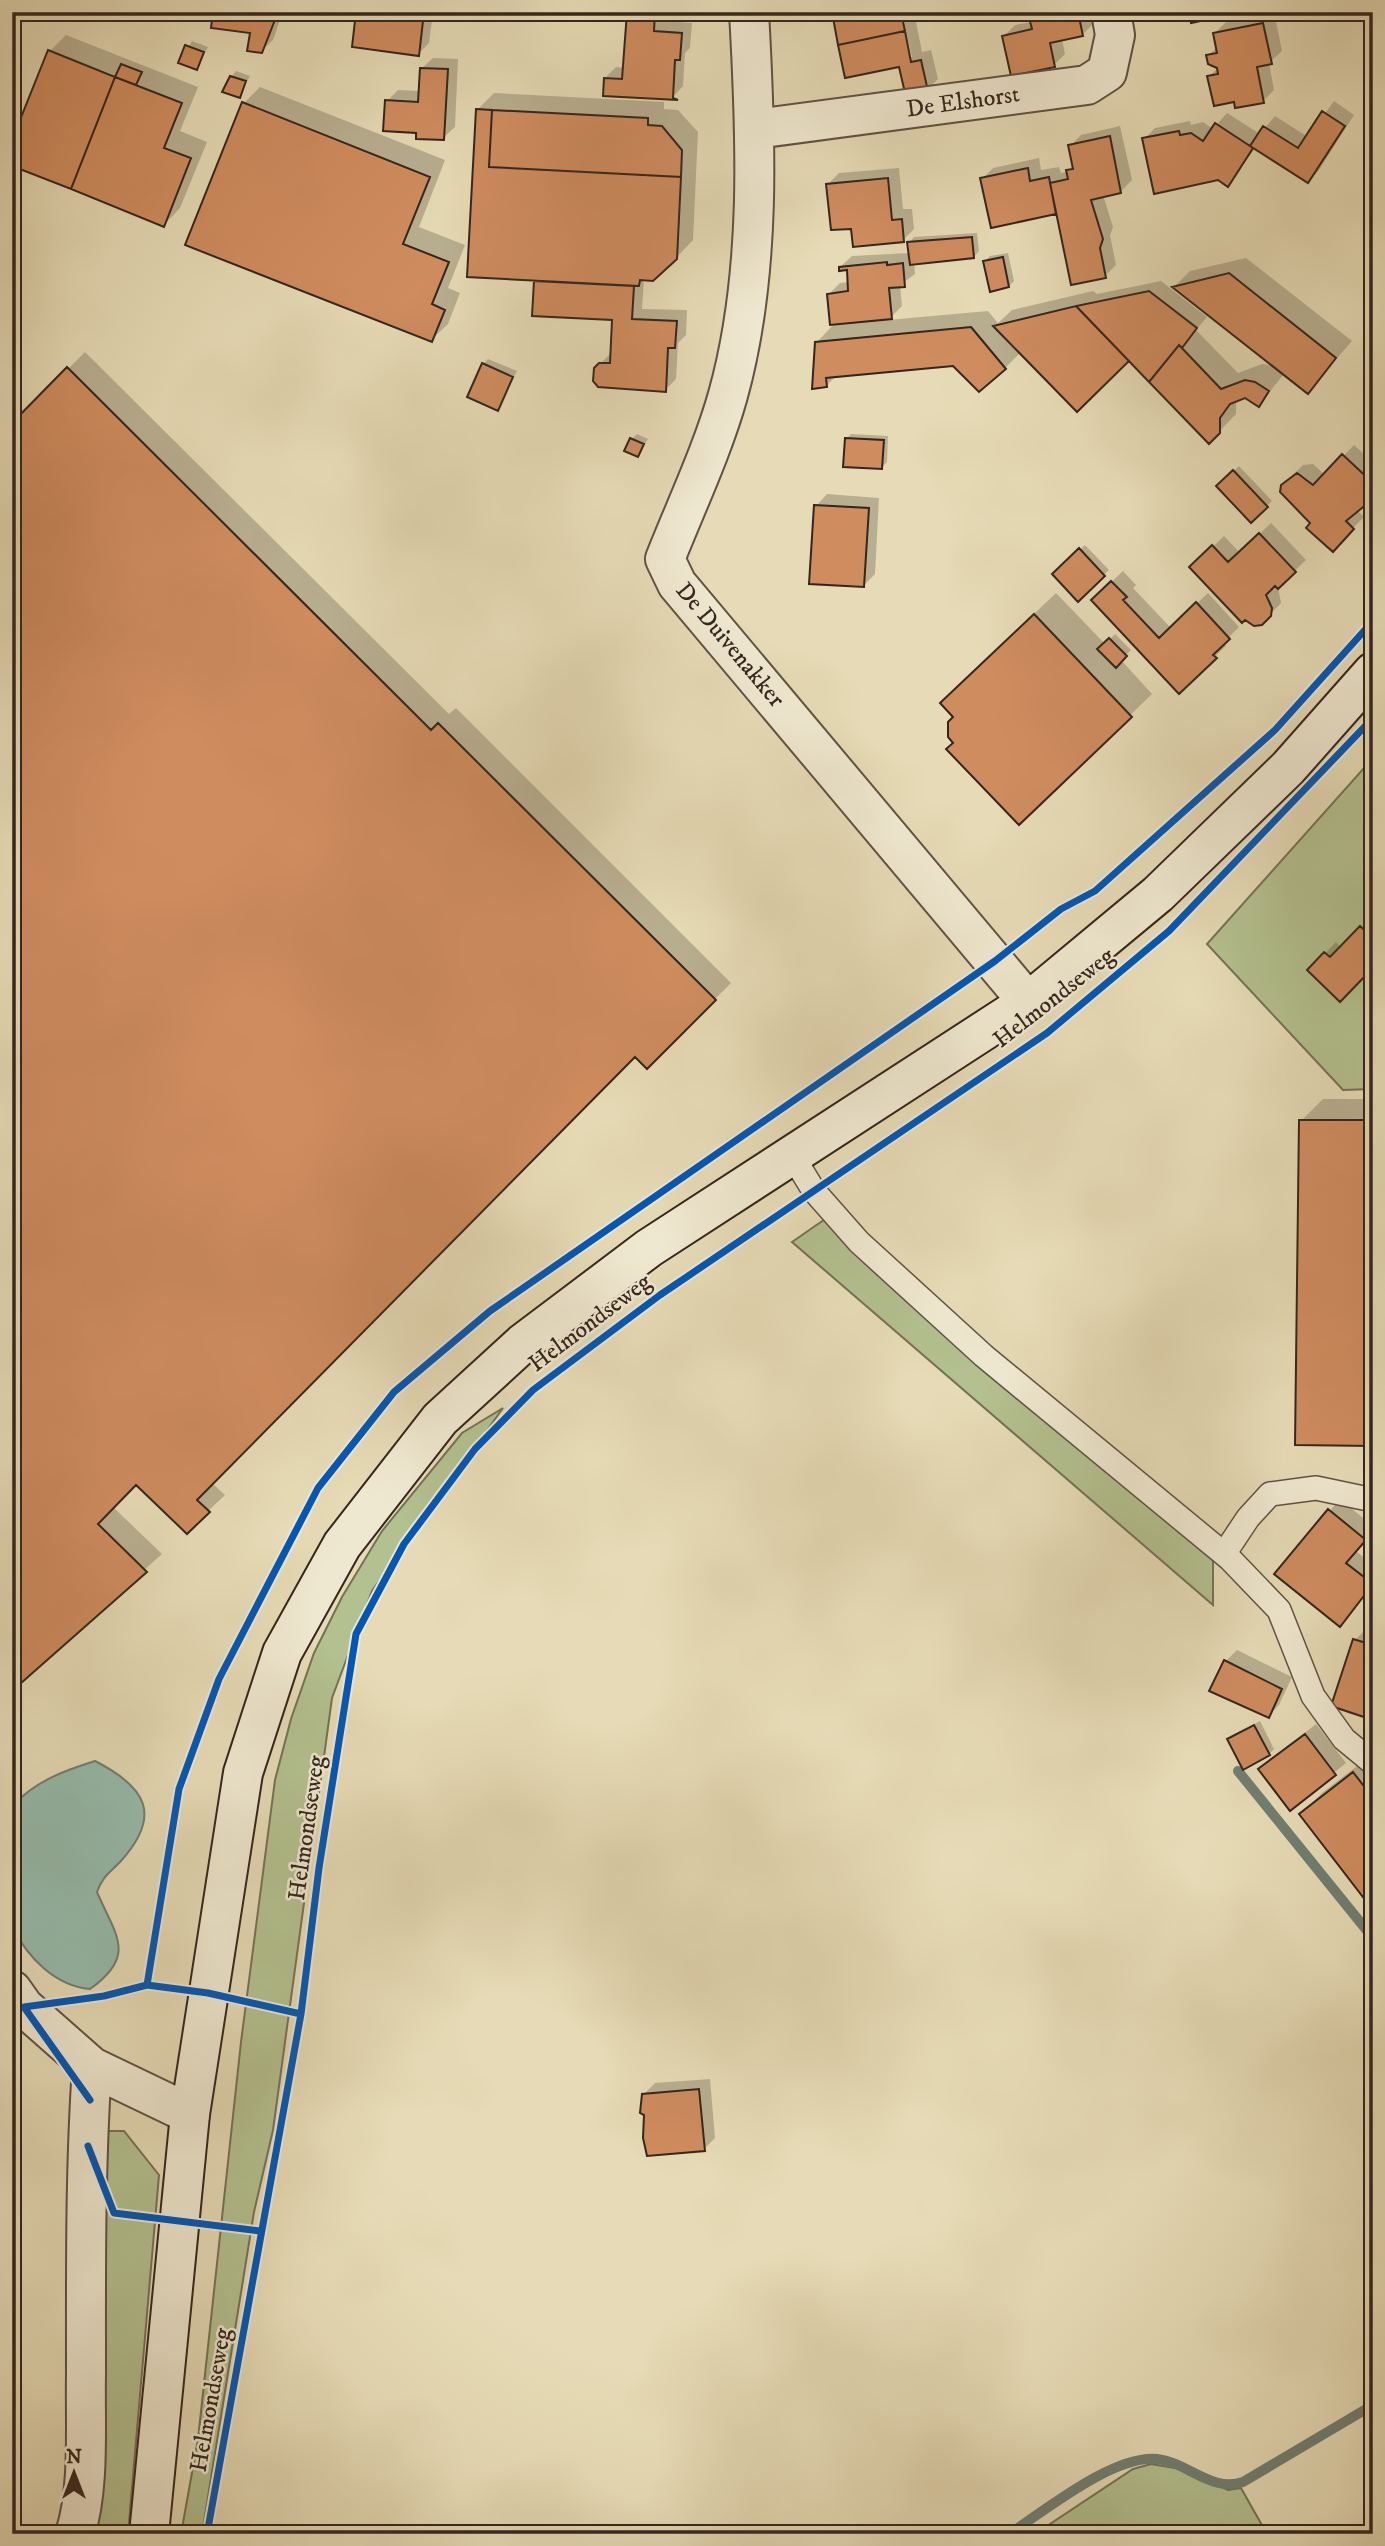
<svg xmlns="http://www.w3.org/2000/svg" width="1385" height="2546" viewBox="0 0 1385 2546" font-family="'IM FELL DW Pica',serif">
  <rect width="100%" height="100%" fill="#e6dbb6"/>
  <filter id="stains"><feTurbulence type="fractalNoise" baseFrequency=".00286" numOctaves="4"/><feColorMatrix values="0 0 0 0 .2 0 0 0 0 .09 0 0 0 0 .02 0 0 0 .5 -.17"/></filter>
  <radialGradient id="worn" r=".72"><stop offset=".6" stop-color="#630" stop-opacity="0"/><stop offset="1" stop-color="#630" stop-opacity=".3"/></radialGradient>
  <path fill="#b3c08f" stroke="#747256" stroke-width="2" d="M1373 758V1089L1343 1090 1207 944Z
    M831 1215 1213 1538V1605L792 1242Z
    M503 1408 372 1591 332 1698 273 2130 254 2212 202 2534H181L198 2439 241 2042 275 1780 291 1719 314 1653 342 1597 382 1531 462 1433Z
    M108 2131H124L159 2175 128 2534H82C100 2402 111 2273 104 2139Z
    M1151 2464 1181 2469 1228 2490 1241 2488 1267 2534H1035L1133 2469Z"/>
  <path fill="#96bbac" stroke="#6f7f73" stroke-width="2" d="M95 1761C146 1787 163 1815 120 1862 110 1872 102 1877 97 1892 115 1935 138 1955 90 1989 55 1986 27 1957 12 1926V1806C36 1781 63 1771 95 1761Z"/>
  <path fill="#0003" d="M12 12H17L16 25 12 29Z
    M215 12H283L273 40 261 51 252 32Z
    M358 12H433L429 43 418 54Z
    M629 12H664V21L692 23 690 48 685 53 683 86 672 98 605 78 616 67 625 68Z
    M902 12H914L922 52 931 50 938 79 927 90 906 91 908 57H912Z
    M1007 12H1091L1093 24 1082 35 1062 39 1065 54 1054 65 1004 36 1015 25 1032 22 1030 13Z
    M1274 12 1282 51 1269 63 1274 90 1263 101 1235 99 1209 76 1219 67 1208 56 1218 46 1215 33 1226 22Z
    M66 35 198 87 180 131 207 142 180 208 164 225 50 51Z
    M192 41 208 47 197 68 180 62Z
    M433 58 458 59 455 127 443 138 418 131 387 101 398 90 420 91 421 69Z
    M236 71 250 76 239 96 231 77Z
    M260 87 445 160 419 227 465 245 448 288 460 293 448 324 431 340 244 103Z
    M494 93 664 102V109L678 110 698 132 693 240 676 258 644 279 642 309 687 310 686 335 678 343 676 379 665 390 595 369 612 352 614 319 535 282 538 279 477 110Z
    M1334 101 1354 115 1319 170 1308 181 1256 147 1228 185 1144 139 1155 128 1190 121 1191 125 1203 122 1213 129 1227 113 1260 134 1275 116 1308 137Z
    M1120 126 1132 180 1121 191 1103 195 1113 227 1110 235 1116 265 1105 276 1058 212 992 226 982 179 993 168 1039 158 1041 170 1059 167 1061 173 1068 172 1074 164 1070 146 1081 135Z
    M899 168 903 209H912L914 229 903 240 853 227 828 184 839 173Z
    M977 233 979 251 974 257 914 262 915 274 900 285 902 306 888 320 988 311 998 323 1012 310 1093 291 1097 294 1161 281 1207 317 1196 330 1238 373 1262 364 1275 366 1174 287 1190 271 1246 258 1352 341 1308 392 1284 374 1259 405 1245 396 1236 400V414L1209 442 1129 358 1021 352 1005 368 953 365 836 376 826 386 816 343 836 322 829 294 840 283 849 282 848 268 840 267 852 256 910 253 909 243 914 237Z
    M1008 253 1014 281 1009 286 985 261 990 256Z
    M85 352 449 714 456 708 731 983 647 1067 635 1055 212 1483 225 1495 187 1531 136 1483 113 1507 162 1554 12 1688V425Z
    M488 359 517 371 497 409 483 364Z
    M637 434 648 439 637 455 632 439Z
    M851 434 888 436 887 462 882 467 846 439Z
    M1354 445 1373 462V497L1358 511 1364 517 1332 549 1313 523 1283 495V485L1303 465 1313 464 1325 475Z
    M1239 466 1272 501 1251 521 1218 486Z
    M827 494 879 498 875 574 864 585 816 506Z
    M1271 523 1306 560 1278 587 1281 603 1262 623 1192 567 1224 536 1240 553Z
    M1085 545 1109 570 1078 599 1054 574Z
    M1123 571 1136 585 1133 588 1171 628 1208 593 1239 627 1223 643 1226 646 1179 691 1093 600Z
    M1056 593 1105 644 1115 634 1131 650 1121 660 1152 694 1019 823 955 743 956 717 964 681Z
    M1372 917 1373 972 1309 970 1336 942 1342 948Z
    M1323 1099H1373V1444L1301 1121Z
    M1340 1499 1373 1526V1532L1356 1551 1373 1565V1587L1340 1624 1277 1574Z
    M1366 1629 1373 1632V1718L1355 1640Z
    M1237 1650 1292 1677 1279 1705 1268 1716 1212 1690 1226 1661Z
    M1260 1721 1274 1749 1269 1754 1229 1739Z
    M1316 1724 1346 1763 1290 1808 1260 1769Z
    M1373 1754V1907L1301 1814 1323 1792Z
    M710 2079 715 2138 704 2149 646 2115 643 2095 655 2083Z"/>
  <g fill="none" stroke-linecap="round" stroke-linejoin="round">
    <path stroke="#6f7f73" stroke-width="10" d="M1238 1771 1373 1938
      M1009 2534C1046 2510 1113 2455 1157 2459 1187 2462 1212 2493 1243 2482L1373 2405"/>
  </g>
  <path fill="#cf8c5f" stroke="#34251e" stroke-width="2" d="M55 12H74L72 19Z
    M213 12H278L262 53 247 51 250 33 211 28Z
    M356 12H424L419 56 352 47Z
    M627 12H655L654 31 682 33 680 60H675L673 98 678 100 603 96 604 78 622 79Z
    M832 12H901L905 31 838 45Z
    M1005 12H1035L1007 20Z
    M1035 12H1078L1083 36 1050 43 1055 67 1011 76 1002 36 1032 29 1028 14Z
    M1188 12H1238V13L1191 23Z
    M1263 23 1272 64 1257 67 1264 103 1235 108 1234 102 1214 106 1207 76 1218 74 1217 68 1208 64 1206 55 1217 53 1213 33Z
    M905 31 911 62 921 60 928 91 905 93 899 67 845 78 838 45Z
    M185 45 204 52 197 70 178 63Z
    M48 50 115 77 71 189 12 166V140Z
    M121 64 142 72 136 85 115 77Z
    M420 68 448 69 444 140 416 139V133L383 131 385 100 418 102Z
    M230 76 246 81 240 98 222 92Z
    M115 77 182 103 164 148 191 158 164 227 71 189Z
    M242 102 430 177 403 244 449 262 432 304 445 310 432 342 185 245Z
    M476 109 492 110 489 167 681 177 677 259 653 281 640 280 639 286 467 277Z
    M492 110 648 118V125L662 126 682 150 681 177 489 167Z
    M1322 111 1345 126 1308 183 1250 146 1263 126 1298 148Z
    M1215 123 1253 148 1228 187 1218 180 1154 194 1142 138 1179 131 1180 135 1191 133 1203 141Z
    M1110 136 1121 193 1091 200 1103 239 1100 248 1106 278 1071 285 1050 183 1068 179 1066 170 1073 169 1068 145Z
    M1028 168 1030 181 1049 177 1056 214 991 228 980 178Z
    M888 178 892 220 902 219 904 242 853 247 851 229 831 230 826 184Z
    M972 237 974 258 910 265 907 242Z
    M1003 257 1009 287 990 292 983 261Z
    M887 262V265L903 263 905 287 889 288 892 319 830 325 827 294 848 291 847 270 839 271V267Z
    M1229 273 1336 358 1308 394 1172 287Z
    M534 281 634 286 632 319 677 321 675 348H668L666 392 598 387 593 381 594 368 599 363H610L612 320 532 316Z
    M1149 291 1197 328 1182 348 1179 345 1149 382 1076 306Z
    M1076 306 1129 361 1077 412 993 326Z
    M971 327 1006 369 979 392 953 366 826 378 827 387 812 389 815 342Z
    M1179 345 1221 389 1245 380 1255 382 1269 391 1259 407 1245 398 1230 404 1220 418V433L1209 444 1149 382Z
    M482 363 513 377 498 411 467 397Z
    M67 367 431 730 438 723 716 1000 647 1069 635 1057 197 1500 210 1512 187 1534 136 1485 98 1524 147 1572 12 1691V423Z
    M630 438 644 444 638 457 624 451Z
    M845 438 884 440 882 469 843 467Z
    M1342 454 1373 483V499L1346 521 1354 529 1333 552 1306 528 1310 523 1280 492 1281 485 1297 473 1313 485Z
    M1233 470 1268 507 1251 523 1216 486Z
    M814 505 869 508 864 587 809 584Z
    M1259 533 1296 572 1278 589 1275 586 1266 595 1272 608 1271 616 1262 625 1254 626 1245 620 1242 623 1189 567 1212 545 1228 562Z
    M1079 548 1105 576 1078 602 1052 574Z
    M1111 581 1127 597 1123 600 1159 638 1196 602 1230 639 1213 655 1217 658 1179 694 1091 600Z
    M1034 614 1132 717 1019 825 946 749 953 743 948 737V722L953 717 940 703Z
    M1109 638 1127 656 1116 668 1097 649Z
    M1360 926 1373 938V974L1370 971 1340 1002 1307 970 1324 952 1330 957Z
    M1299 1120H1373V1446L1295 1445Z
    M1328 1509 1366 1540 1346 1563 1373 1584 1340 1627 1274 1574Z
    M1353 1639 1373 1645V1720L1331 1706Z
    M1224 1660 1282 1689 1269 1718 1209 1691Z
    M1254 1725 1270 1755 1243 1770 1227 1739Z
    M1305 1734 1336 1775 1290 1811 1258 1769Z
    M1353 1772 1373 1798V1910L1299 1814Z
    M699 2089 705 2151 647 2156 643 2138 644 2115 640 2113 642 2094Z"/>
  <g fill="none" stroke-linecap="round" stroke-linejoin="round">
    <g stroke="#605244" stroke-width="26">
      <path id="lane" d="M792 1155 814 1191 859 1242 984 1356 1230 1559 1279 1610 1313 1696 1344 1739 1373 1763
        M1224 1554 1248 1518 1270 1494 1316 1488 1373 1500"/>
    </g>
    <g stroke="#605244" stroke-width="42">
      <path id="street" d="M749 12C756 136 762 273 728 395 713 449 686 506 665 559L677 584 1028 1002
        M756 129 1087 85 1107 72 1115 35 1111 12
        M12 1990 24 2007 92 2067 190 2114
        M75 2534C90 2488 85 2424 86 2375 86 2273 85 2170 92 2067"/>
    </g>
    <g stroke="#34251e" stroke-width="42">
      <path id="secondary" d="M149 2534 190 2114 243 1773 282 1653 342 1545 440 1419 523 1343 649 1248 1028 1002 1158 894 1288 768 1373 672"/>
    </g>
    <use href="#lane" stroke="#efe8d0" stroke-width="23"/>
    <use href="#street" stroke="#efe8d0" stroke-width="38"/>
    <use href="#secondary" stroke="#efe8d0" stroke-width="38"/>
    <g stroke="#efe8d0" stroke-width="11">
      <path id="cycleway" d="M147 1985 179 1789 219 1679 318 1488 394 1392 490 1311 995 961 1061 909 1095 891 1275 730 1373 621
        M90 2100 24 2007 104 1996 147 1985 208 1993 301 2014
        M88 2146 114 2213 260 2231
        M207 2534 301 2014 319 1868 356 1634 404 1544 475 1449 533 1390 660 1295 1047 1033 1169 931 1373 718"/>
    </g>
    <use href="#cycleway" stroke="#0057b8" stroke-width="7"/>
  </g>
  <g text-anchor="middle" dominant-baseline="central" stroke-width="5" stroke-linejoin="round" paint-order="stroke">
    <g font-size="24" fill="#34251e" stroke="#efe8d0">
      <text transform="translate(963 102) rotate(-8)">De Elshorst</text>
      <text transform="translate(730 645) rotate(50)">De Duivenakker</text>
      <text transform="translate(1054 998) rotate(-38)">Helmondseweg</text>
      <text transform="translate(590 1323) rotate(-37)">Helmondseweg</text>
      <text transform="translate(307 1828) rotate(-82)">Helmondseweg</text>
      <text transform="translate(211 2400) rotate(-80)">Helmondseweg</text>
    </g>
  </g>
  <rect width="1385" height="2546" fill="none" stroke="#e6dbb6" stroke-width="42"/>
  <rect x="14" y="14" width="1357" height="2518" fill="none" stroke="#34251e" stroke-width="3.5"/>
  <rect x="21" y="21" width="1343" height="2504" fill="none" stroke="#34251e" stroke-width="2"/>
  <g transform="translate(74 2473)" stroke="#efe8d0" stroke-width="5" paint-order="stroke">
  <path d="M0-5L12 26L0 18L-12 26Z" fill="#34251e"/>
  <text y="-10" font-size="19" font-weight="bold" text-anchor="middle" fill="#34251e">N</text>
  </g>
  <rect width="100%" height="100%" filter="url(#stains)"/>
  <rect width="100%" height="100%" fill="url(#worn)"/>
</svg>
